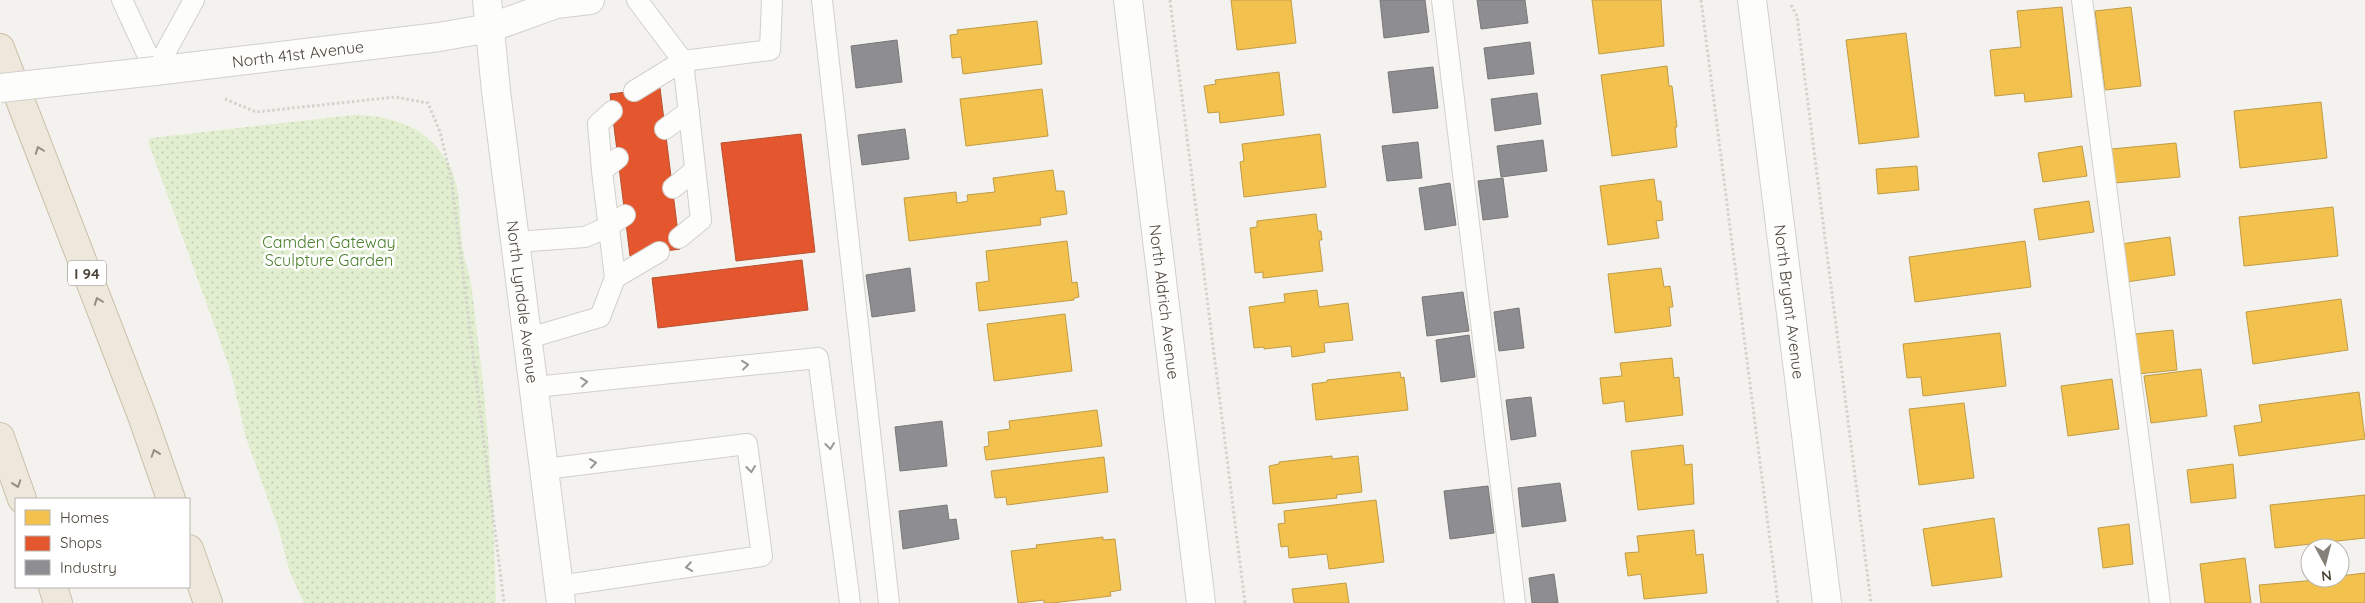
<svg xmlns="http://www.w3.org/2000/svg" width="2365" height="603" viewBox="0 0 2365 603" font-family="Quicksand,sans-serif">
  <defs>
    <pattern id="park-dots" width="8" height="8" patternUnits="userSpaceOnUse" patternTransform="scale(1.25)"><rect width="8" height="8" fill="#e1eecf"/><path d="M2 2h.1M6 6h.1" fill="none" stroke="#c3cdb2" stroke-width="1.8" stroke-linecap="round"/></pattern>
  </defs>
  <rect width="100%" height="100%" fill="#f4f2ee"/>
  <path fill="url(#park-dots)" d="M354 115C395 116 428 127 449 165 463 192 458 221 463 250 464 260 468 269 470 279 475 307 477 337 481 365 490 444 494 524 496 603H304L290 573 278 527 246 438 231 372 148 141 151 138Z"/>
  <path fill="#f2c14e" stroke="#c09c48" d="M1231 0H1291L1296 43 1237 50Z
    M1592 0H1661L1664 46 1599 54Z
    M2062 7 2072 97 2025 102 2024 93 1995 96 1990 50 2021 47 2017 11Z
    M2131 7 2141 86 2105 90 2095 11Z
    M1037 21 1042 64 963 74 961 57 952 58 950 35 958 34 957 30Z
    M1906 33 1919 137 1859 144 1846 40Z
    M1667 66 1669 86H1672L1677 127H1675L1677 147 1612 156 1601 75Z
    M1279 72 1284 115 1220 123 1219 112 1208 113 1204 86 1216 84 1215 80Z
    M1042 89 1048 136 966 146 960 99Z
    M2321 102 2327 158 2240 168 2234 111Z
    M1320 134 1326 187 1244 197 1240 162 1244 161 1242 144Z
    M2176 143 2180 177 2115 183 2111 149Z
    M2082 146 2087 176 2043 182 2038 153Z
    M1917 166 1919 190 1878 194 1876 169Z
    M1053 170 1056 191H1064L1067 214 1040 218 1041 225 909 241 904 198 956 192 957 203 968 201 967 195 995 192 993 178Z
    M1654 179 1657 201H1661L1663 220 1656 221 1659 238 1608 245 1600 186Z
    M2089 201 2094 232 2039 240 2034 209Z
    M2333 207 2338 256 2244 266 2239 217Z
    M1316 214 1318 231H1321L1322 240H1319L1323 271 1263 278V272L1255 273 1250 228 1257 227V221Z
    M2170 237 2175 275 2126 282 2121 244Z
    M1067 241 1072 283 1077 282 1079 297 1074 298V300L979 311 976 283 989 281 986 251Z
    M2025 241 2031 287 1915 302 1909 257Z
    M1661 268 1664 287 1670 286 1673 307H1669L1671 326 1615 333 1608 274Z
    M1317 290 1319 307 1348 303 1353 340 1324 343 1325 352 1292 357 1291 346 1264 349V347L1254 348 1249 307 1285 302 1284 294Z
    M2341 299 2348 350 2253 364 2246 312Z
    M1065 314 1072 371 994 381 987 324Z
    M2173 330 2177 370 2138 374 2134 334Z
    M2000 333 2006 386 1923 396 1921 377 1907 378 1903 344Z
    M1672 358 1674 378 1679 377 1683 415 1626 422 1624 401 1603 404 1600 378 1622 376 1620 363Z
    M2201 369 2207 416 2151 423 2144 376Z
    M1400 372 1401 378 1404 377 1408 410 1316 420 1312 384 1327 382V380Z
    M2112 379 2119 429 2068 436 2061 386Z
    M2359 392 2365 439 2239 456 2234 426 2262 422 2259 405Z
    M1964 403 1974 478 1919 485 1909 409Z
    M1097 410 1102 446 986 460 984 447 989 446 988 432 1010 429 1009 421Z
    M1683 445 1685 465 1692 464 1694 504 1638 510 1631 451Z
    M1332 456V459L1358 456 1362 492 1336 495 1337 498 1273 504 1269 466 1279 464V462Z
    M1104 457 1108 492 1007 505 1006 497 995 498 991 471Z
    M2233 464 2236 498 2191 503 2187 470Z
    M2365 495V538L2275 548 2270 505Z
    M1376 500 1384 562 1329 569 1327 554 1289 558 1288 546 1281 547 1278 524 1285 523 1284 511Z
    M1994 518 2002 577 1932 586 1923 529Z
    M2129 524 2133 564 2103 568 2098 528Z
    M1694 530 1696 555 1703 554 1707 593 1644 599 1641 574 1628 576 1625 553 1639 552 1637 536Z
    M1103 537V540L1115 539 1121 590 1110 592 1111 596 1052 603H1044V600L1018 603 1011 551 1037 548 1036 545Z
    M2245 558 2251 603H2205L2200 564Z
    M2365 573V603H2261L2259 585 2340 578V576Z
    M1346 583 1349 603H1294L1292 589Z"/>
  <path fill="#e4572e" stroke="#b65131" d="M660 88 680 249 630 256 610 94Z
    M801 134 815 252 736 261 721 143Z
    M802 260 808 310 658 328 652 278Z"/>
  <path fill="#8d8d92" stroke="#797777" d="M1380 0H1425L1429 32 1384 38Z
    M1477 0H1525L1528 23 1481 29Z
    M897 40 902 82 856 88 851 46Z
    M1530 42 1534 74 1488 79 1484 48Z
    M1433 67 1438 108 1393 113 1388 72Z
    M1537 93 1541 124 1495 131 1491 99Z
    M905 129 909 159 862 165 858 135Z
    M1543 140 1547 171 1501 177 1497 146Z
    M1418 142 1422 178 1387 181 1382 146Z
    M1503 178 1508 217 1483 220 1478 181Z
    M1450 183 1456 225 1425 230 1419 188Z
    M910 268 915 311 872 317 866 275Z
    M1463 292 1469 331 1427 336 1422 297Z
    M1519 308 1524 348 1499 351 1494 312Z
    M1469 335 1475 377 1441 382 1436 340Z
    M1531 397 1536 436 1511 440 1506 400Z
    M942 421 947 466 900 471 895 427Z
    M1560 483 1566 521 1522 527 1518 488Z
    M1488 486 1494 533 1450 539 1444 491Z
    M947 505 949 520 956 519 959 539 903 549 899 511Z
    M1554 574 1558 603H1532L1529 578Z"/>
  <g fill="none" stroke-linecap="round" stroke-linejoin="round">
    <g stroke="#d2d0cb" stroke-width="22">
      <path id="service" d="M122 0 155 71
        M637 0 683 61 701 220 679 238
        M822 0 889 603
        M1442 0 1515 603
        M2082 0 2160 603
        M155 71 194 0
        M634 91 683 61 770 50 772 0
        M665 129 689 111
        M602 171 598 124 612 111
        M673 188 695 170
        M516 242 585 237 608 227 625 215
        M615 278 602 171 618 158
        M529 338 600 317 615 278 659 252
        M535 387 818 358 850 603
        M545 469 747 444 762 556 559 586"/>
    </g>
    <g stroke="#d2d0cb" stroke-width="30">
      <g id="minor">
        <path id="s1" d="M1128 0 1201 603"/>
        <path id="s2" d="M1752 0 1827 603"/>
        <path d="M490 28 556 4 590 0"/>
      </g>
    </g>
    <g stroke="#d2d0cb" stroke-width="30">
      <g id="tertiary">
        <path id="s3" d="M487 0 496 91 561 603"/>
        <path id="s4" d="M155 71 439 37 490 28"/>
      </g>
    </g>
    <g stroke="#ccbfa9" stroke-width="30">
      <path id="motorway" d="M0 48 141 413 171 499
        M0 437 22 499
        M189 549 208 603
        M53 587 58 603"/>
    </g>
    <path stroke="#d3d2cc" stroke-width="3" stroke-dasharray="2.5 2.5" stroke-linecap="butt" d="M1170 0 1245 603
      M1701 0 1778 603
      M1791 5 1797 16 1871 603
      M225 99 256 112 395 97 428 103 440 132 451 177 504 603"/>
    <use href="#service" stroke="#fdfdfc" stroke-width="20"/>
    <use href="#minor" stroke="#fdfdfc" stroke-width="28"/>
    <use href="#tertiary" stroke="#fdfdfc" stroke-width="28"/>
    <use href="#motorway" stroke="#ede8db" stroke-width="28"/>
    <g stroke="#d2d0cb" stroke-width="30" stroke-linecap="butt">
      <path id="tertiary-bridge" d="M0 88 155 71"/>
    </g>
    <use href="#tertiary-bridge" stroke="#fdfdfc" stroke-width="28"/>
  </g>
  <defs><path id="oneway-chevron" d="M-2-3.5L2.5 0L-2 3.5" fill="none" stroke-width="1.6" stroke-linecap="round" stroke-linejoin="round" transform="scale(1.25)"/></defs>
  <g stroke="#948e82">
    <use href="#oneway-chevron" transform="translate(39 150) rotate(-111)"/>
    <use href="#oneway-chevron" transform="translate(98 301) rotate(-111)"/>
    <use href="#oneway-chevron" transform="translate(155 453) rotate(-109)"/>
    <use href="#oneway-chevron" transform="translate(17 484) rotate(71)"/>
  </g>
  <g stroke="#9b9791">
    <use href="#oneway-chevron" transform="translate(745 365) rotate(-6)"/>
    <use href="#oneway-chevron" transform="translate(584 382) rotate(-6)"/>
    <use href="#oneway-chevron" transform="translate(830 446) rotate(83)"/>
    <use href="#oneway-chevron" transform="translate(593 463) rotate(-8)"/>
    <use href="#oneway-chevron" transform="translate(751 469) rotate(83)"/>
    <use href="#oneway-chevron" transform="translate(689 567) rotate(172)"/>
  </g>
  <g text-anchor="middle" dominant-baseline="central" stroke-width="5" stroke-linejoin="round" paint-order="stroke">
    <rect fill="#fff" stroke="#817c74" stroke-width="1" x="68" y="260.5" width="38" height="25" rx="4"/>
    <g font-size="15" font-weight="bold" fill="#4b4439">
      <text x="87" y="273">I 94</text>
    </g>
    <g font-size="16" fill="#4b4439" stroke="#fff">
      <text stroke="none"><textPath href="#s4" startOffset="144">North 41st Avenue</textPath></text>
      <text stroke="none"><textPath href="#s1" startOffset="304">North Aldrich Avenue</textPath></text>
      <text stroke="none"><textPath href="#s2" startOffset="304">North Bryant Avenue</textPath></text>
      <text stroke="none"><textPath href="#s3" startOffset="304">North Lyndale Avenue</textPath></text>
    </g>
    <g font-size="16" fill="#4a7f2a" stroke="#fff">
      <text x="329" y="242">Camden Gateway<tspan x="329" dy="18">Sculpture Garden</tspan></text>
    </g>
  </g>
  <rect x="15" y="498" width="175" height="90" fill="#ffffff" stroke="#b7b4b0"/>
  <rect x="25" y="510" width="25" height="15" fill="#f2c14e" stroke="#b7b4b0"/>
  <text x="60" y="523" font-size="15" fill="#4b4439">Homes</text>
  <rect x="25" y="536" width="25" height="15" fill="#e4572e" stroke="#b7b4b0"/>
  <text x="60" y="548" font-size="15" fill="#4b4439">Shops</text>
  <rect x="25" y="560" width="25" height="15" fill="#8d8d92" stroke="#b7b4b0"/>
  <text x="60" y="573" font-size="15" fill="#4b4439">Industry</text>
  <g transform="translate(2325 563) rotate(173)"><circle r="24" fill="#ffffff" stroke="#b7b4b0"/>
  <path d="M0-4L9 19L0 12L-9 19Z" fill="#868178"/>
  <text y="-8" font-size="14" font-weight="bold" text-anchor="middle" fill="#4b4439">N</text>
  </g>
</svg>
